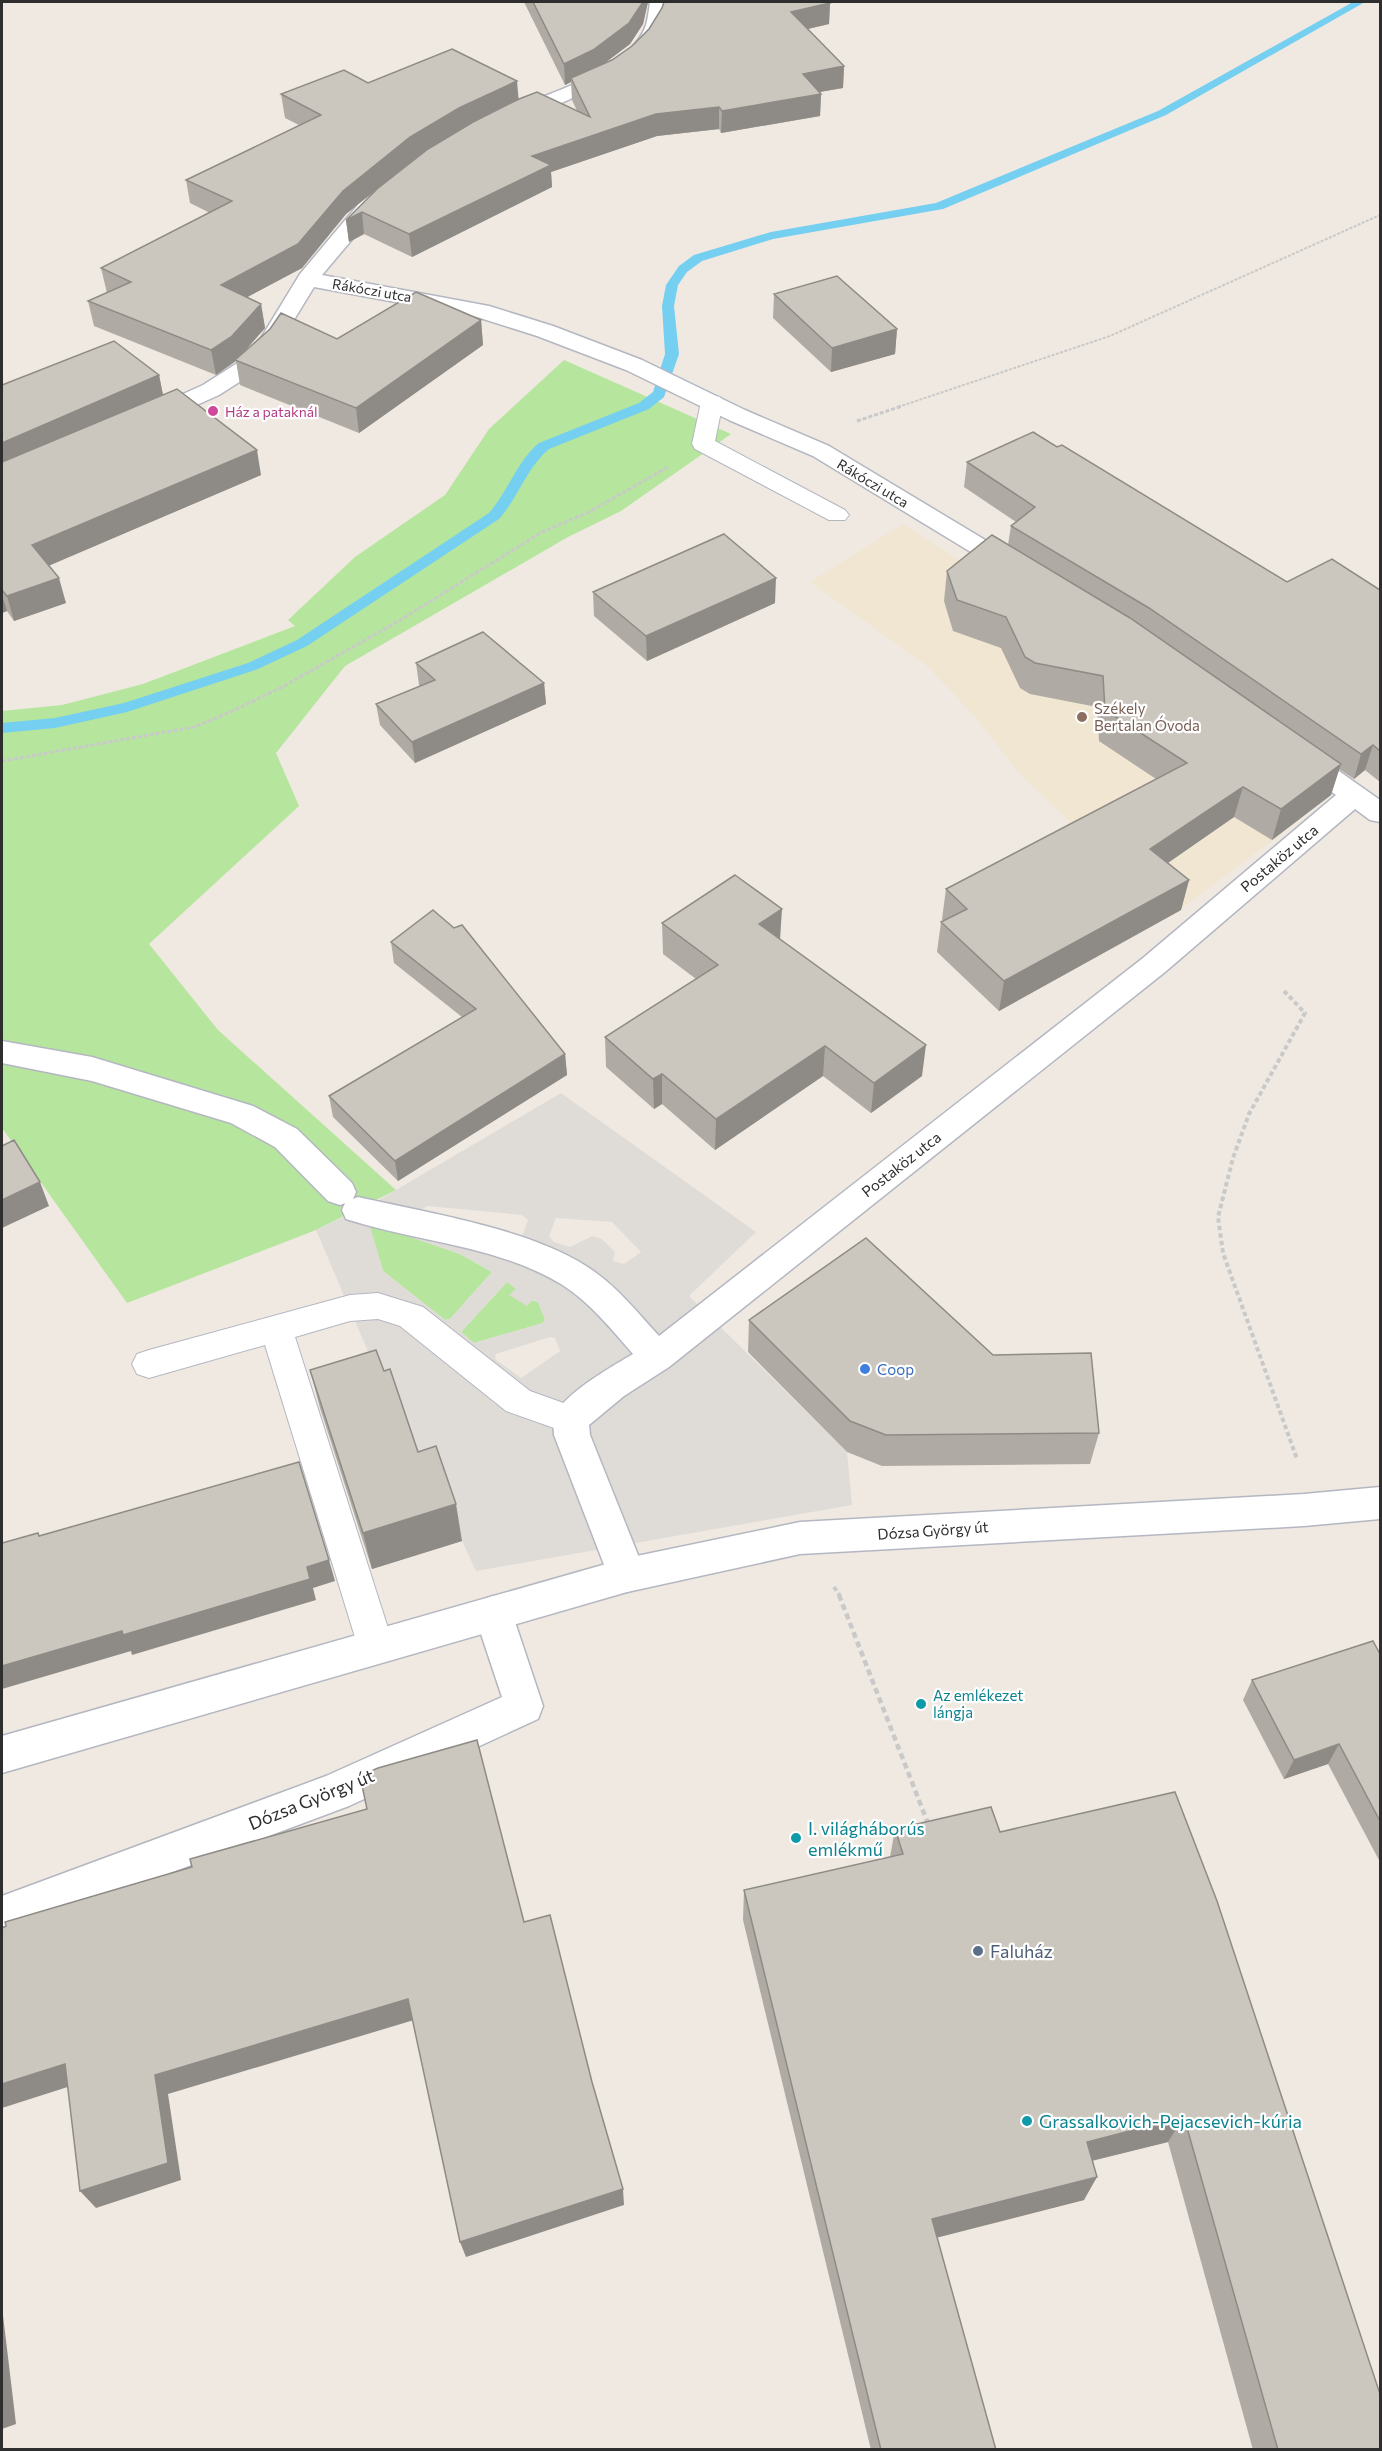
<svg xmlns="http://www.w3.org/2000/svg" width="1382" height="2451" viewBox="0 0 1382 2451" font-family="Commissioner,sans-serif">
  <rect width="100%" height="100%" fill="#efe9e1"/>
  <path fill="#f0e6d1" d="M903 524 979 573 1261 797 1301 819 1174 914 1095 846 1019 773 974 715 927 666 810 582Z"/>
  <path fill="#b6e59e" d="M564 360 731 434 621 511 568 537 345 666 276 753 299 806 149 944 218 1030 396 1190 316 1230 127 1303 2 1128V711L62 705 143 684 295 626 288 620 355 557 445 495 489 429Z
    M368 1222 460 1254 492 1272 450 1319 445 1320 383 1271Z
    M507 1282 516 1289 510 1295 538 1302 545 1319 543 1323 474 1343 461 1332Z"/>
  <path fill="#dfdcd8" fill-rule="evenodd" d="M561 1093 756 1232 689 1296 847 1452 852 1505 476 1571 462 1541 419 1492 384 1389 316 1230 372 1204ZM427 1206 522 1215 528 1220 522 1237 418 1212ZM556 1218 612 1222 641 1252 624 1264 613 1261 615 1252 602 1239 592 1236 570 1247 554 1242 549 1236ZM369 1223 460 1254 492 1272 450 1319 445 1320 383 1271ZM507 1282 516 1289 509 1295 527 1306 532 1300 538 1302 545 1319 543 1323 474 1343 461 1332ZM550 1337 555 1338 560 1351 521 1378 495 1359 496 1354Z"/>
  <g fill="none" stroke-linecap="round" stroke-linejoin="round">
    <path fill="#75cff0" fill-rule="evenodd" d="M1353 2H1365L1166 115 943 209 773 239 702 261 687 272 678 285 674 306 679 354 664 397 649 409 549 449C527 467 518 498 499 519L307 646 258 669 127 712 55 728 2 733V723L55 718 124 703 248 663 297 640 489 513C508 492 517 461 539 443L639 403 653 392 665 354 662 306 666 285 679 266 694 255 771 232 936 203 1158 111Z"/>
    <g stroke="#b4b7c1" stroke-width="2">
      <path id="lane" d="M712 395 720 397 723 402 715 441 845 510 849 515 845 520H829L695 449 692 444 701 402 704 397Z
        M378 1293 423 1307 530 1391 583 1410 588 1420 583 1430 571 1434 506 1411 400 1326 378 1319 350 1321 295 1337 394 1647 389 1659 376 1664 363 1659 358 1647 265 1345 149 1378 137 1374 132 1364 137 1354 149 1350 350 1295Z"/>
    </g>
    <g stroke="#b4b7c1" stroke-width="3">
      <path id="street" d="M650 2H668C665 19 661 35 650 49 632 71 527 126 502 120L499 116 502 112C544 95 630 72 646 25 648 18 649 9 650 2Z
        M378 191 385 193 388 197 322 275 489 306 553 326 642 360 745 410 829 446 1025 564 1028 569 1025 574 1016 576 1007 574 813 456 729 420 626 370 537 336 477 317 314 287 278 346 255 372 219 395 157 423H141L137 418 141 413 203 385 239 362 261 338 300 274 362 200Z
        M1299 747 1309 750 1380 800V822L1370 820 1355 809 1165 972 669 1367 624 1396 589 1425 590 1435 646 1575 640 1587 627 1592 614 1587 608 1575 554 1435C554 1431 553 1425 553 1421 557 1397 613 1366 633 1354 611 1329 590 1302 561 1284 496 1245 417 1242 346 1219L342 1210 345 1203 340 1205 328 1201 275 1147 231 1123 92 1081 2 1063V1041L92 1057 253 1106 297 1129 352 1183 356 1192 353 1199 358 1197C428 1213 526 1228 586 1266 615 1284 636 1311 659 1336L1143 958 1336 795 1289 762 1285 756 1289 750Z
        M493 1596 506 1601 512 1613 543 1706 538 1719 349 1806 2 1936V1896L326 1776 502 1697 474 1613 480 1601Z"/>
    </g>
    <g stroke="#b4b7c1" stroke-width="3">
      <path id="secondary" d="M1380 1487V1519L1304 1526 800 1554 627 1592 2 1773V1736L627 1558 800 1522 1304 1494Z"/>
    </g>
    <path stroke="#c9c9c9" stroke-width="2" stroke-dasharray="3 1.5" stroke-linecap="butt" d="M898 407 1110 336 1380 215"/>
    <path stroke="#c9c9c9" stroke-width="3" stroke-dasharray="4 2" stroke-linecap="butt" d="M857 421 902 406
      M2 761 194 727 233 711 284 686 397 622 542 532 587 513 668 467"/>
    <path stroke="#c9c9c9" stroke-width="4" stroke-dasharray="4.5 3" stroke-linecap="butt" d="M1284 991 1305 1013 1249 1114 1233 1158 1218 1217 1223 1253 1297 1459
      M834 1587 840 1596"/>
    <path stroke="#c9c9c9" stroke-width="4.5" stroke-dasharray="6 4" stroke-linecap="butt" d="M839 1595 929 1826"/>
    <use href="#lane" fill="#fff" fill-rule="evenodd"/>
    <use href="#street" fill="#fff" fill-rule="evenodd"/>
    <use href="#secondary" fill="#fff" fill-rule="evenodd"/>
  </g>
  <path fill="#afaba4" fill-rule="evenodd" d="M524 2H648L643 24 630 44 605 63 830 3 829 24 808 29 844 66 843 88 819 92 821 94 820 116 721 133 719 129 657 136 551 172 552 187 412 257 364 234 349 242 346 220 375 191 346 214 302 268 247 297 261 304 265 328 240 356 337 339 481 320 483 345 359 433 240 385 236 361 216 375 94 326 88 301 107 293 101 268 210 213 190 203 186 180 299 125 285 118 281 94 368 83 519 99 577 111 572 100 571 82 565 85ZM418 157 386 182 412 161Z
    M774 294 897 329 895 354 831 372 773 318Z
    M159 375 163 395 261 475 49 565 66 603 14 621 7 611 2 613V385Z
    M1057 447 1287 582 1380 590V782L1365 770 1354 779 1339 769 1331 795 1272 840 1234 817 1168 863 1189 880 1181 910 999 1011 937 952 941 922 943 921 942 919 946 889 1156 779 1099 741 1097 707 1030 694 1020 688 1001 648 953 631 944 601 947 571 1008 545 1011 526 1016 522 964 487 967 462Z
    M593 592 775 603 647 661 594 616Z
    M416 663 544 683 546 704 415 763 380 725 376 704 421 686 419 685Z
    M662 923 780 939 922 1076 871 1113 823 1076 715 1150 662 1104 654 1109 606 1067 605 1037 696 979 663 954Z
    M391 942 565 1054 567 1075 398 1181 333 1117 329 1096 462 1017 394 963Z
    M749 1320 993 1355 1099 1433 1090 1464 882 1466 847 1452 748 1352Z
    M310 1370 384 1371 418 1452 462 1541 372 1569 320 1408Z
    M1380 1654V1862L1328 1764 1284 1779 1243 1700 1252 1680Z
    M1175 1792 1380 2450H1253L1168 2142 1092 2161 1084 2200 937 2237 996 2450H871L743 1920 744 1890 890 1857 895 1829 1000 1832Z"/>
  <path fill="#8e8b86" d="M643 2H648L643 24 630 44 594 71 571 78V82L565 85 564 64Z
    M830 3 829 24 790 33 791 12Z
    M844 66 843 88 802 95 803 74Z
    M517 81 519 104 461 131 412 161 346 214 302 268 225 309 221 285 343 191 410 137 459 108Z
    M821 94 820 116 721 133 722 111Z
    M719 107V129L657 136 551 172 552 187 412 257 409 234 532 156 656 114Z
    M362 212 364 234 349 242 346 220Z
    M261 304 265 328 237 360 216 375 211 350Z
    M481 320 483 345 359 433 356 408Z
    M897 329 895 354 831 372 832 348Z
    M159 375 164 400 2 471V443Z
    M257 450 261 475 39 570 32 545Z
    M59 578 66 603 14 621 7 596Z
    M776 578 775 603 647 661 646 636Z
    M2 595 7 611 2 613Z
    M544 683 546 704 415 763 412 742Z
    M1373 745 1365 770 1354 779 1361 754Z
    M1341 764 1331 795 1272 840 1281 809Z
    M1243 787 1234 817 1143 880 1150 849Z
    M1189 880 1181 910 999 1011 1004 981Z
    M782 909 780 940 759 924Z
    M926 1045 922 1076 871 1113 874 1083Z
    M825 1046 823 1076 715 1150 716 1119Z
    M565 1054 567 1075 398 1181 395 1161Z
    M662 1074V1104L654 1109 653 1079Z
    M40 1182 49 1206 2 1228V1200Z
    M456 1504 462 1541 372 1569 363 1533Z
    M329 1560 335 1581 313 1588 316 1600 132 1655 131 1651 2 1689V1666Z
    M1339 1744 1328 1764 1284 1779 1294 1760Z
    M408 1999 414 2020 168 2094 181 2180 96 2208 80 2191 155 2075Z
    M65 2064 80 2083 2 2108V2084Z
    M1184 2117 1168 2142 1074 2165 1087 2142Z
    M1097 2177 1084 2200 924 2241 932 2219Z
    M623 2189 624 2205 466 2257 460 2242Z
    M2 2307 16 2424 2 2429Z"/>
  <path fill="#cbc7bf" stroke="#8e8b86" stroke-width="1.5" d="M533 2H643L629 23 593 50 564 64Z
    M664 2H829L830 3 791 12 844 66 803 74 821 94 722 111 719 107 656 114 532 156 551 165 409 234 362 212 346 220 377 189 428 149 473 122 519 99 537 92 590 117 571 78 612 60 632 46 649 29 662 8Z
    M452 49 517 81 459 108 410 137 343 191 298 244 221 285 261 304 232 336 211 350 88 301 131 282 101 268 232 201 186 180 321 115 281 94 344 70 368 83Z
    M837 276 897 329 832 348 774 294Z
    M416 292 481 320 356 408 235 360 270 329 281 313 337 339Z
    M114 341 159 375 2 443V385Z
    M177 389 257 450 32 545 59 578 7 596 2 590V462Z
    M1033 432 1057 447 1062 445 1287 582 1332 559 1380 590V751L1373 745 1361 754 1149 608 1011 526 1035 507 967 462Z
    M724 534 776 578 646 636 593 592Z
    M992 535 1130 618 1341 764 1281 809 1243 787 1150 849 1189 880 1004 981 941 922 967 909 946 889 1187 763 1105 710 1103 676 1035 663 1025 657 1006 617 957 600 947 571Z
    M483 632 544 683 412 742 376 704 435 680 416 663Z
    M735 875 782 909 759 924 926 1045 874 1083 825 1046 716 1119 662 1074 653 1079 605 1037 718 965 662 923Z
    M433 910 454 928 462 925 565 1054 395 1161 329 1096 476 1009 391 942Z
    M14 1140 40 1182 2 1200V1146Z
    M866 1238 993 1355 1091 1353 1099 1433 886 1435 850 1421 749 1320Z
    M376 1350 384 1371 390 1369 418 1452 436 1446 456 1504 363 1533 310 1370Z
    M299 1462 329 1560 307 1567 310 1579 123 1635 122 1631 2 1666V1543L38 1533 39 1536Z
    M1373 1641 1380 1654V1821L1339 1744 1294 1760 1252 1680Z
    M477 1740 524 1922 550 1915 592 2082 623 2189 460 2242 408 1999 155 2075 168 2163 80 2191 65 2064 2 2084V1928L6 1926 5 1922 192 1867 190 1859 367 1809 360 1776 378 1768Z
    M1175 1792 1217 1901 1380 2394V2450H1278L1184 2117 1087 2142 1097 2177 932 2219 996 2450H881L744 1890 903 1854 895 1829 991 1807 1000 1832Z"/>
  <circle fill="#d1479c" stroke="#fff" stroke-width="2" cx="213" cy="411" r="6"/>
  <circle fill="#8d6e63" stroke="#fff" stroke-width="2" cx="1082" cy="717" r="6"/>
  <circle fill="#3f7fe0" stroke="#fff" stroke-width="2" cx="865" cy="1369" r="6"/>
  <g fill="#0f9aa8" stroke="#fff" stroke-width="2">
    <circle cx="921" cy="1704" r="6"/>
    <circle cx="796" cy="1838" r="6"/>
    <circle cx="1027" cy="2121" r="6"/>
  </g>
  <circle fill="#5c6f8a" stroke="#fff" stroke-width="2" cx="978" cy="1951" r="6"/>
  <g text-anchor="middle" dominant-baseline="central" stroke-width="4.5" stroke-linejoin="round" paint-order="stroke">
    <g font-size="14" fill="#2e2e2e" stroke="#fff">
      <text transform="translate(372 290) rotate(10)">Rákóczi utca</text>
      <text transform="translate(873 483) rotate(31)">Rákóczi utca</text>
    </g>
    <g font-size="14" fill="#b23c85" stroke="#fff" text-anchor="start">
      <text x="225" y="411">Ház a pataknál</text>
    </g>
    <g font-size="15" fill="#785e54" stroke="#fff" text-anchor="start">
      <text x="1094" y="708">Székely<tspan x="1094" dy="17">Bertalan Óvoda</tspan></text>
    </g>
    <g font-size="15" fill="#2e2e2e" stroke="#fff">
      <text transform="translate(1279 858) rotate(-40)">Postaköz utca</text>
      <text transform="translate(901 1164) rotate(-38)">Postaköz utca</text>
      <text transform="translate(933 1530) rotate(-4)">Dózsa György út</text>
    </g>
    <g font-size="15" fill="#366cbe" stroke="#fff" text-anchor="start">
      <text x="877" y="1369">Coop</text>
    </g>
    <g font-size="15" fill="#0d838f" stroke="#fff" text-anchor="start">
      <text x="933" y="1695">Az emlékezet<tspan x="933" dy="17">lángja</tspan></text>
    </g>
    <g font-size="18" fill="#2e2e2e" stroke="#fff">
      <text transform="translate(311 1799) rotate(-22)">Dózsa György út</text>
    </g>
    <g font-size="18" fill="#0d838f" stroke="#fff" text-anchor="start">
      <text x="808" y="1828">I. világháborús<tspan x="808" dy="21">emlékmű</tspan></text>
      <text x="1039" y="2121">Grassalkovich-Pejacsevich-kúria</text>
    </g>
    <g font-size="18" fill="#4e5e75" stroke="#fff" text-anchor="start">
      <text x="990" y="1951">Faluház</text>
    </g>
  </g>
  <rect width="1382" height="2451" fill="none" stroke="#2e2e2e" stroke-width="6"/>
</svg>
